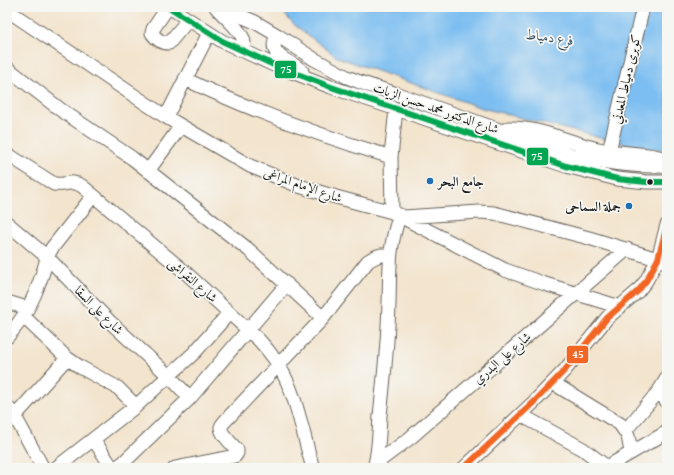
<svg xmlns="http://www.w3.org/2000/svg" width="674" height="475" viewBox="0 0 674 475" font-family="'Gentium Book Plus',Amiri,serif">
  <rect width="100%" height="100%" fill="#f6f6f2"/>
  <filter id="ink" filterUnits="userSpaceOnUse"><feTurbulence type="fractalNoise" baseFrequency=".025" numOctaves="2"/><feDisplacementMap in="SourceGraphic" scale="8" xChannelSelector="R" yChannelSelector="G"/><feConvolveMatrix kernelMatrix="1 2 1 2 8 2 1 2 1" color-interpolation-filters="sRGB"/></filter>
  <filter id="wash" filterUnits="userSpaceOnUse"><feTurbulence type="fractalNoise" baseFrequency=".012" numOctaves="4" result="noise"/><feDisplacementMap in="SourceGraphic" scale="16" xChannelSelector="R" yChannelSelector="G"/><feGaussianBlur stdDeviation="0.9" result="paint"/><feColorMatrix in="noise" values="0 0 0 0 0 0 0 0 0 0 0 0 0 0 0 0 0 1.4 0 .05"/><feComposite in="paint" operator="in"/></filter>
  <g filter="url(#wash)">
    <rect width="100%" height="100%" fill="#f3e4cd"/>
    <path fill="#7bbef1" stroke="#4c6d86" d="M279 7H667V149H652L617 142 482 108 337 57 292 23Z"/>
  </g>
  <g filter="url(#ink)">
    <g fill="none" stroke-linecap="round" stroke-linejoin="round">
      <g stroke="#67625a" stroke-width="15">
        <path id="minor" d="M168 7 153 29 152 33C156 39 162 43 169 43L188 20
          M169 7 222 41 274 65 331 87 566 166 617 179 647 182H667
          M216 7C224 17 244 32 244 43L239 50
          M220 7 255 22 277 35 314 59 347 77 365 84 400 95 571 155C603 163 634 167 667 166
          M7 8 10 12 166 117 250 166 299 186 336 197 392 212 505 270 545 284 620 307
          M277 35C266 57 289 59 302 71
          M7 68 61 110 132 158 249 250 323 318
          M185 79C252 111 321 136 391 157
          M166 117 209 33
          M508 128C542 127 572 144 603 150 624 154 647 152 667 159
          M609 151 643 7
          M7 154 54 184C66 186 71 179 82 186L185 272 259 340C269 351 278 362 284 375 298 402 304 439 313 468
          M148 171 181 126
          M392 212 391 157 396 109
          M404 217 479 212 494 213 589 238 667 262
          M7 223 47 257 109 321 169 376 190 398
          M7 302 27 308
          M23 316 67 358 80 367 118 388 136 406
          M7 337C22 321 34 299 41 278 45 268 46 257 52 248L93 196
          M553 383 620 424 628 436 631 452
          M659 391 667 402
          M7 406 18 422 43 468
          M521 415 583 449 607 467
          M15 416 67 358
          M625 431 659 391 667 378
          M94 440 111 466 117 467 124 462 190 398 287 284
          M375 464 410 438 627 249
          M56 468 136 406 195 352 229 313
          M175 468 235 456 237 453V450C233 445 220 433 221 427 221 425 225 421 227 419L323 318 368 261C376 256 381 254 390 255
          M374 468C379 451 379 433 380 416 384 379 388 341 389 303 390 271 388 246 400 215
          M464 468 534 402 565 370 607 318 638 291 646 281 658 259 667 225
          M605 468 667 432"/>
      </g>
      <use href="#minor" stroke="#fff" stroke-width="13"/>
      <g stroke="#f6f6f2" stroke-width="9">
        <path id="bus-1" d="M169 7 222 41 274 65 331 87 566 166 617 179 647 182H667"/>
      </g>
      <g stroke="#f6f6f2" stroke-width="9">
        <path id="bus-2" d="M464 468 534 402 565 370 607 318 638 291 646 281 658 259 667 225"/>
      </g>
      <use href="#bus-1" stroke="#00a651" stroke-width="6"/>
      <use href="#bus-2" stroke="#f26522" stroke-width="6"/>
    </g>
  </g>
  <g fill="#1f6fb2" stroke="#f6f6f2" stroke-width="1.5">
    <circle cx="430" cy="181" r="4"/>
    <circle cx="629" cy="206" r="4"/>
  </g>
  <circle fill="#1c1c1c" stroke="#f6f6f2" stroke-width="1.5" cx="650" cy="182" r="3.5"/>
  <g text-anchor="middle" dominant-baseline="central" stroke-width="3.5" stroke-linejoin="round" paint-order="stroke">
    <g font-size="13" fill="#1c1c1c" stroke="#f6f6f2">
      <text transform="translate(626 79) rotate(-77)">كوبرى دمياط المعدني</text>
      <text transform="translate(436 108) rotate(19)">شارع الدكتور محمد حسن الزيات</text>
      <text transform="translate(303 185) rotate(19)">شارع الإمام المراغى</text>
      <text transform="translate(193 280) rotate(41)">شارع النقراشى</text>
      <text transform="translate(99 310) rotate(45)">شارع على السقا</text>
      <text transform="translate(502 358) rotate(-41)">شارع على البدري</text>
    </g>
    <g font-size="13" font-weight="bold" fill="#1c1c1c" stroke="#f6f6f2" text-anchor="start">
      <text x="438" y="181">جامع البحر</text>
      <text x="621" y="206" text-anchor="end">جملة السماحى</text>
    </g>
    <g font-size="14" font-style="italic" fill="#3d5567" stroke="#f6f6f2">
      <text transform="translate(550 37) rotate(8)">فرع دمياط</text>
    </g>
  </g>
  <g stroke="#f6f6f2" stroke-width="1.5">
    <rect x="274" y="60" width="23" height="19" rx="4" fill="#00a651"/>
    <rect x="526" y="147" width="23" height="19" rx="4" fill="#00a651"/>
    <rect x="566" y="345" width="23" height="19" rx="4" fill="#f26522"/>
  </g>
  <g font-size="11" text-anchor="middle" font-weight="bold" fill="#fff">
    <text x="286" y="73">75</text>
    <text x="537" y="160">75</text>
    <text x="578" y="358">45</text>
  </g>
  <rect width="674" height="475" fill="none" stroke="#f6f6f2" stroke-width="24"/>
</svg>
